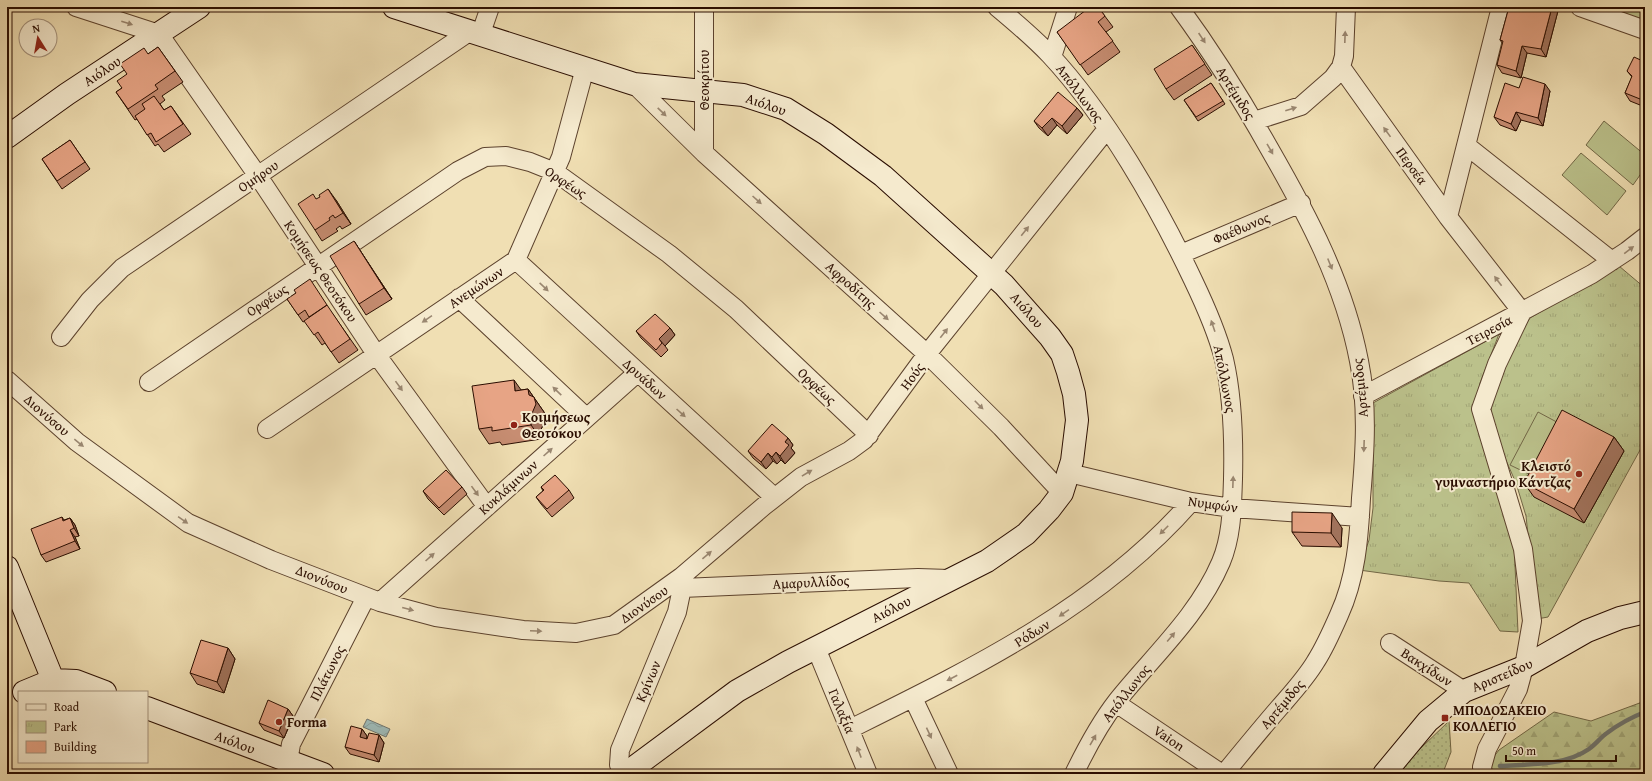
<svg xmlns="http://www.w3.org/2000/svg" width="1652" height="781" viewBox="0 0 1652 781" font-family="'Gentium Book Plus',serif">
  <defs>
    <pattern id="grass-dots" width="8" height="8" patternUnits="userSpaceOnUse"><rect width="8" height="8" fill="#bbc18b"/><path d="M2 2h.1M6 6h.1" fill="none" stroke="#a1a576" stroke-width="1.8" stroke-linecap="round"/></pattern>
    <pattern id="forest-firs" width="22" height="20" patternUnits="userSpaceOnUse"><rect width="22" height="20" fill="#bbc18b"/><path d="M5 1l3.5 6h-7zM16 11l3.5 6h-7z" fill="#a1a576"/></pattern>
    <pattern id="park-tufts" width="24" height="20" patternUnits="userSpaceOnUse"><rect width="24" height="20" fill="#bbc18b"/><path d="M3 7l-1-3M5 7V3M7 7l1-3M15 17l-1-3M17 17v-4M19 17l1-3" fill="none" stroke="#a1a576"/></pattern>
    <pattern id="water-waves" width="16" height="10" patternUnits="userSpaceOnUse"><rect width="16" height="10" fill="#9ebab7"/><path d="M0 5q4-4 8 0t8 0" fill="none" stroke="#889f9c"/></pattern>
  </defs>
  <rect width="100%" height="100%" fill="#f0dfb3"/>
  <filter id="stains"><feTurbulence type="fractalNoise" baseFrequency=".005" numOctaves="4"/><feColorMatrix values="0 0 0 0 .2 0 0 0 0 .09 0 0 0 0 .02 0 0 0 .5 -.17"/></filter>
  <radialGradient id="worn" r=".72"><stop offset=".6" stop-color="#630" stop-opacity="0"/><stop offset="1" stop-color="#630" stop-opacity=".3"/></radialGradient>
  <path fill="url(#grass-dots)" stroke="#726746" d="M1449 721 1451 752 1444 770 1445 774H1394Z"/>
  <path fill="url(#forest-firs)" stroke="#726746" d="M1645 701V774H1480L1499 750 1554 712 1591 721Z"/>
  <path fill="url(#park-tufts)" stroke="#726746" d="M1605 7H1645V21Z
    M1619 266 1645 288V441L1548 617 1537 619 1526 516 1516 483 1497 440 1491 414 1492 390 1508 351 1530 318Z
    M1499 334 1480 383 1478 395 1514 543 1518 632 1500 631 1469 583 1439 581 1359 570 1369 540 1373 508V403Z"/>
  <path fill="#bbc18b" stroke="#726746" d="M1604 121 1645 155V168L1633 185 1586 145Z
    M1581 153 1626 191 1607 215 1562 175Z
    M1538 412 1566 427 1537 478 1510 465Z"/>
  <path fill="url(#water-waves)" stroke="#70756e" d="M367 719 390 729 386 737 363 727Z"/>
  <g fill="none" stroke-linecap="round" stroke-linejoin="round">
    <path stroke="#70756e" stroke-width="4.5" d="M1500 766C1528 764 1565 766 1589 749 1596 744 1601 737 1607 733 1619 724 1632 717 1645 712"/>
    <g stroke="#5c422d" stroke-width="20">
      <path id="street" d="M76 7 159 34 258 176 376 354 487 507
        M704 7V153
        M997 7C1015 22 1033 37 1050 55 1106 115 1158 206 1193 280 1205 305 1217 332 1224 359 1233 398 1234 439 1233 479 1232 507 1232 536 1221 562 1198 616 1153 656 1117 701 1100 723 1086 749 1074 774
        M1179 7C1212 52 1242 100 1269 148 1308 216 1344 283 1359 361 1368 405 1365 452 1361 498 1359 538 1356 578 1339 615 1332 631 1325 647 1316 661 1306 678 1292 693 1279 708 1260 730 1242 752 1224 774
        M1580 7 1645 30
        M480 36 490 7
        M1052 57 1068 7
        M1341 67 1448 217 1522 312 1497 364 1481 409 1523 549 1532 621 1524 667 1518 689 1487 749 1482 767 1483 774
        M634 84 704 153 927 354 1001 427 1062 493
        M1254 121 1301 106 1333 78 1341 67 1344 56 1346 7
        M1467 146 1612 261
        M1448 217 1501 7
        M1181 254 1301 203
        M516 260 774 497
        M459 298 586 417
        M61 337 90 300 122 268 469 32
        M7 380 77 442 188 523 271 560 380 602 436 617 523 630 576 633 614 625 681 577 764 506 801 477 849 451 864 440 927 354 1107 129
        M149 382 458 171 485 157 506 156 530 162 555 172 669 254 736 309 869 435
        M1363 396 1592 274 1627 251 1645 237
        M267 429 516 260 561 157 585 68
        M1069 473 1191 502 1232 508 1360 517
        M677 581 682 588 918 578 949 579
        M380 602 637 373
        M1390 643 1464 691
        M816 648 868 774
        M913 698 949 774
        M1116 703 1222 774
        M850 729C973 668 1099 607 1191 502
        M288 762 291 744 366 597
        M624 774 619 765 620 750 677 612 682 588"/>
    </g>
    <g stroke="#2a0d00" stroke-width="24">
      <path id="secondary" d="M394 7 634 84 743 95 786 109 826 134 883 176 1004 285 1050 337 1062 354 1068 372 1074 394 1077 420 1072 461 1062 493 1049 510 1026 534 987 561 788 662 737 691 625 774
        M7 137 67 94 199 7
        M7 567 53 680
        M24 692 53 680 76 681 105 692
        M147 708 323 774
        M1384 774 1428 721 1464 691 1524 667 1587 631 1620 618 1645 612"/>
    </g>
    <use href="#street" stroke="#f5eace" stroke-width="18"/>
    <use href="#secondary" stroke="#f5eace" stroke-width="22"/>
  </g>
  <path fill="#c78d72" stroke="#2a0d00" d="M1098 7 1113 27 1106 32 1120 52 1088 75 1057 32Z
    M1509 7H1559L1546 57 1527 53 1521 78 1502 73 1497 65 1503 44 1500 40Z
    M1192 45 1212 75 1174 100 1166 89Z
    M158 47 183 82 162 96 165 100 160 104 164 110 171 106 191 134 164 152 158 144 155 146 137 119 135 120 116 92 122 88 127 74 148 54Z
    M1645 62V107L1630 101 1625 93 1632 77 1627 71Z
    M1211 83 1225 104 1198 121 1184 100Z
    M1519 88 1550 91 1543 126 1521 120 1516 131 1500 125 1494 117Z
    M1077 108 1083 115 1067 134 1057 125 1048 136 1039 128 1034 121Z
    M70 140 90 169 62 189 42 159Z
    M317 199 336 200 351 224 342 229 340 226 336 229 338 231 322 241 315 230Z
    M354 241 392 299 366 315 359 304Z
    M287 299 332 313 358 350 339 363 325 343 322 345 305 321 303 322Z
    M670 328 675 335 665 346 668 350 661 357 641 338 636 331Z
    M528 389 544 412 546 418 540 432 541 439 502 445 500 442 489 444 479 429 521 390Z
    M1614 437 1624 451 1584 523 1534 497 1524 483Z
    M788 438 793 445 791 448 795 453 785 464 781 460 777 464 773 461 766 469 753 458 748 451Z
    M462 487 467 494 444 515 428 499 423 491Z
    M541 487 569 490 574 498 552 517 541 504 536 497 543 491Z
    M62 517 64 520 70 518 75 525 79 536 75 537 80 549 46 562 41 555Z
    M1342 528 1341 547 1302 546 1292 532Z
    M228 648 235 659 224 693 197 684 190 673Z
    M288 709 293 716 284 738 264 730 259 723Z
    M362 729 367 736V739L379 735 384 743 379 762 350 754 345 747Z"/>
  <path fill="#a2735d" stroke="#2a0d00" d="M1552 7H1559L1546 57 1541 49Z
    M1522 46 1527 53 1521 78 1516 71Z
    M1545 84 1550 91 1543 126 1538 118Z
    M1077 108 1083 115 1067 134 1062 126Z
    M1516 112 1521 120 1516 131 1511 124Z
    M1052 118 1057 125 1048 136 1042 128Z
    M328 189 336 200 351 224 343 213Z
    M354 241 361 252 392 299 384 288Z
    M670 328 675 335 665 346 659 339Z
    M514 380 524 394 515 391Z
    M528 389 544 412 546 418 540 432 541 439 531 425Z
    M1614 437 1624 451 1584 523 1574 509Z
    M788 438 793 445 791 448 795 453 785 464 780 456 785 442Z
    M776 452 781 460 777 464 772 457Z
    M768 453 773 461 766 469 761 462Z
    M1332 513 1342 528 1341 547 1331 533Z
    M70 518 75 525 79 536 74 528Z
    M70 530 75 537 80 549 75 541Z
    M228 648 235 659 224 693 217 682Z
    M288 709 293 716 284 738 279 731Z
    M362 729 367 736 365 745 360 737Z
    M379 735 384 743 379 762 374 755Z"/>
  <path fill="#e7a485" stroke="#2a0d00" d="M1090 7H1098L1105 16 1098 22 1113 41 1080 65 1057 32Z
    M1509 7H1552L1541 49 1522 46 1516 71 1497 65 1503 41 1500 40Z
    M1192 45 1205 64 1166 89 1154 69Z
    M158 47 175 71 155 85 158 89 128 109 116 92 122 88 117 81 127 74 120 64 144 48 148 54Z
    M1634 57 1645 62V101L1625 93 1632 76 1627 71Z
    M1523 77 1545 84 1538 118 1516 112 1511 124 1494 117 1505 83 1519 88Z
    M1211 83 1223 101 1196 117 1184 100Z
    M1058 92 1077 108 1062 126 1052 118 1042 128 1034 121Z
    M154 96 164 110 171 106 183 124 156 142 151 133 147 135 135 116 145 109 142 104Z
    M70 140 85 162 57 181 42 159Z
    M328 189 343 213 335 218 333 215 329 218 330 220 315 230 298 204 313 194 316 199 320 197 319 195Z
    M354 241 384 288 359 304 330 256Z
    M310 279 327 305 309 317 305 310 298 315 287 299 296 293 294 290Z
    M327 305 350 339 331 352 318 332 314 335 304 321Z
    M655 314 670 328 659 339 662 343 656 350 636 331Z
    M514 380 515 391 528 389 529 395 534 397 536 404 530 418 531 425 492 431V427L479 429 472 386Z
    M1562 410 1614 437 1574 509 1524 483Z
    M772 424 788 438 785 442 789 445 780 456 776 452 772 457 768 453 761 462 748 451Z
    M446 470 462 487 439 508 423 491Z
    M555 475 569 490 547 509 536 497 544 490 541 487Z
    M1292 512 1332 513 1331 533 1292 532Z
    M62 517 63 521 70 518 74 528 70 530 75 541 41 555 31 529Z
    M201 640 228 648 217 682 190 673Z
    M268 700 288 709 279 731 259 723Z
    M351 726 362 729 360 737 367 739 369 733 379 735 374 755 345 747Z"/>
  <defs><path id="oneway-solid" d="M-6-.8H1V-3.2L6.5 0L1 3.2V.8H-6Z"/></defs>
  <g fill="#9a8771">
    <use href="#oneway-solid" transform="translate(127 23) rotate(18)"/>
    <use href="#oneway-solid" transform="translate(1345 37) rotate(-88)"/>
    <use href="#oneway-solid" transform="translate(1202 38) rotate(56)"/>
    <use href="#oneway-solid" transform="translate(1291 109) rotate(-18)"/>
    <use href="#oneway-solid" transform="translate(662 112) rotate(44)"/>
    <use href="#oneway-solid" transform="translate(1387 132) rotate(-126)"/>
    <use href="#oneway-solid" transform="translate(1270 149) rotate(60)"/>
    <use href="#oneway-solid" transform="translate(757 200) rotate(42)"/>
    <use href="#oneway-solid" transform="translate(1025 231) rotate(-51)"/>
    <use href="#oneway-solid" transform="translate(1629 250) rotate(-37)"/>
    <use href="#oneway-solid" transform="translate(1330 264) rotate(68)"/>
    <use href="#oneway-solid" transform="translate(1498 281) rotate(-127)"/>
    <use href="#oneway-solid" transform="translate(544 287) rotate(43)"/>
    <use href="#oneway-solid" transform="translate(884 316) rotate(42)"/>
    <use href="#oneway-solid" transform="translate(427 319) rotate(146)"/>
    <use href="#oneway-solid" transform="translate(1213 326) rotate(-109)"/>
    <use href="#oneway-solid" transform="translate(944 333) rotate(-52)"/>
    <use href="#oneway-solid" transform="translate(399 386) rotate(54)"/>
    <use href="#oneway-solid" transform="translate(557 391) rotate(-136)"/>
    <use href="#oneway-solid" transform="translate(979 405) rotate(45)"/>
    <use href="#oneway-solid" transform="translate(681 413) rotate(42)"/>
    <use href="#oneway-solid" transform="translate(79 443) rotate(39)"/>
    <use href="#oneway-solid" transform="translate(1364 446) rotate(92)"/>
    <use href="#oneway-solid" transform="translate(548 452) rotate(-42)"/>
    <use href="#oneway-solid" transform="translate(807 473) rotate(-31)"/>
    <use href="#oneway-solid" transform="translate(1233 482) rotate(-88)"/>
    <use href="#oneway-solid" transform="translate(475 491) rotate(54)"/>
    <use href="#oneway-solid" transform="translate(183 520) rotate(35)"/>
    <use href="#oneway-solid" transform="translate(1164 530) rotate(135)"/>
    <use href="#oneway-solid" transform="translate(707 555) rotate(-40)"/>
    <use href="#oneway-solid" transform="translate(430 557) rotate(-42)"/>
    <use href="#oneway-solid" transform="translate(408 609) rotate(15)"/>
    <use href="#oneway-solid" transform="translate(1064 613) rotate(146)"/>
    <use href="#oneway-solid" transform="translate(536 631) rotate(3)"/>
    <use href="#oneway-solid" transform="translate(1171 637) rotate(-50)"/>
    <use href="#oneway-solid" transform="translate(952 678) rotate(152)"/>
    <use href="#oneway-solid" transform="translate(929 733) rotate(65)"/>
    <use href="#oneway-solid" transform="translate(1093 740) rotate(-60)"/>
    <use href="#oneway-solid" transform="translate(859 752) rotate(-111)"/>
  </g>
  <g fill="#8f2418" stroke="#f5eace" stroke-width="1.5">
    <circle cx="514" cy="425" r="4"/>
    <circle cx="1579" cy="474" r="4"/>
    <rect x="1441" y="714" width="8" height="8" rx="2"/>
    <circle cx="279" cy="722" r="4"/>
  </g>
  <g text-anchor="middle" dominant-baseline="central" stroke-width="4" stroke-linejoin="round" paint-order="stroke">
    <g font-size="14" fill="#2a0d00" stroke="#f5eace">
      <text transform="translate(102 71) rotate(-34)">Αιόλου</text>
      <text transform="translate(704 80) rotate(-90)">Θεοκρίτου</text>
      <text transform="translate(1080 93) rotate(53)">Απόλλωνος</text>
      <text transform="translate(1236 93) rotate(58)">Αρτέμιδος</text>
      <text transform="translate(766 104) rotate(19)">Αιόλου</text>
      <text transform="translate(1412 166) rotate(54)">Περσέα</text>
      <text transform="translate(258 176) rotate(-34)">Ομήρου</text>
      <text transform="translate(566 182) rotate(33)">Ορφέως</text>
      <text transform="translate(1241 228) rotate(-23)">Φαέθωνος</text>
      <text transform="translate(321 271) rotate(56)">Κομήσεως Θεοτόκου</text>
      <text transform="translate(851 285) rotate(42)">Αφροδίτης</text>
      <text transform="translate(476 287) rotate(-34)">Ανεμώνων</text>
      <text transform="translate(267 300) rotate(-34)">Ορφέως</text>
      <text transform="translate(1027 310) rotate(49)">Αιόλου</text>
      <text transform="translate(1489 330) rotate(-28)">Tειρεσία</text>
      <text transform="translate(912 376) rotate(-54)">Ηούς</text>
      <text transform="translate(645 379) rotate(42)">Δρυάδων</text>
      <text transform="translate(1225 379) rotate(79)">Απόλλωνος</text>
      <text transform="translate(817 386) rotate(43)">Ορφέως</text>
      <text transform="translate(1360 388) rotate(-96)">Αρτέμιδος</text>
      <text transform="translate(47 415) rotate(41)">Διονύσου</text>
      <text transform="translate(508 487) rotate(-42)">Κυκλάμινων</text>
      <text transform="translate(1213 504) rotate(8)">Νυμφών</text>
      <text transform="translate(322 579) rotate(22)">Διονύσου</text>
      <text transform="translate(811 582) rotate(-3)">Αμαρυλλίδος</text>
      <text transform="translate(644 604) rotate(-35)">Διονύσου</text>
      <text transform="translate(891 609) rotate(-27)">Αιόλου</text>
      <text transform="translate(1032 633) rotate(-32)">Ρόδων</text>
      <text transform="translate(1427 667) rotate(33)">Βακχίδων</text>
      <text transform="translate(327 673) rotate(-63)">Πλάτωνος</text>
      <text transform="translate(1502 675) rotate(-23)">Αριστείδου</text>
      <text transform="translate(648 681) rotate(-67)">Κρίνων</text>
      <text transform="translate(1126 693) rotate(-52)">Απόλλωνος</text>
      <text transform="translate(1282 704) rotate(-50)">Αρτέμιδος</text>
      <text transform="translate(842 711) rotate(67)">Γαλαξία</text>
      <text transform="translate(1169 738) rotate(34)">Vaion</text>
      <text transform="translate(235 742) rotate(21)">Αιόλου</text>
    </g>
    <g font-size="14" font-weight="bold" fill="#2a0d00" stroke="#f5eace" text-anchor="start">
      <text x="522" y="417">Κοιμήσεως<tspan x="522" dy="16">Θεοτόκου</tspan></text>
      <text x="1571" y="466" text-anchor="end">Κλειστό<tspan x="1571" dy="16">γυμναστήριο Κάντζας</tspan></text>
      <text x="1453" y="710">ΜΠΟΔΟΣΑΚΕΙΟ<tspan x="1453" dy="16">ΚΟΛΛΕΓΙΟ</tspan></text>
      <text x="287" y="722">Forma</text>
    </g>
  </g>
  <rect width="1652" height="781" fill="none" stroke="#f0dfb3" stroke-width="24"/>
  <rect x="8" y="8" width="1636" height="765" fill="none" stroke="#2a0d00" stroke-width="2"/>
  <rect x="12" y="12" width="1628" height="757" fill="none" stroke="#2a0d00"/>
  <rect x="18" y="691" width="130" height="72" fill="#f5eace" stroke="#a4927c"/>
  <rect x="26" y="704" width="20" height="6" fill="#f5eace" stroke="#a4927c"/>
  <text x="54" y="711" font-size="12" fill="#2a0d00">Road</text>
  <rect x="26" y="721" width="20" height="12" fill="url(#park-tufts)" stroke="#a4927c"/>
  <text x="54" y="731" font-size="12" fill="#2a0d00">Park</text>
  <rect x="26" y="741" width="20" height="12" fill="#e7a485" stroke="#a4927c"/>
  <text x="54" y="751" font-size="12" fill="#2a0d00">Building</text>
  <g transform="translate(38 38) rotate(349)"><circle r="19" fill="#f5eace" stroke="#a4927c"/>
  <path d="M0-3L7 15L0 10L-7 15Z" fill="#8f2418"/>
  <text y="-6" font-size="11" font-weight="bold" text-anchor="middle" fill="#2a0d00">N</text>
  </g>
  <path d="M1506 755v6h110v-6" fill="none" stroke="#2a0d00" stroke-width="2"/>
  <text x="1512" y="755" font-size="12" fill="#2a0d00" stroke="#f5eace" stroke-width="3" paint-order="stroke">50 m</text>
  <rect width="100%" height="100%" filter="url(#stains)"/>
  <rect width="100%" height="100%" fill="url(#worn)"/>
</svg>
